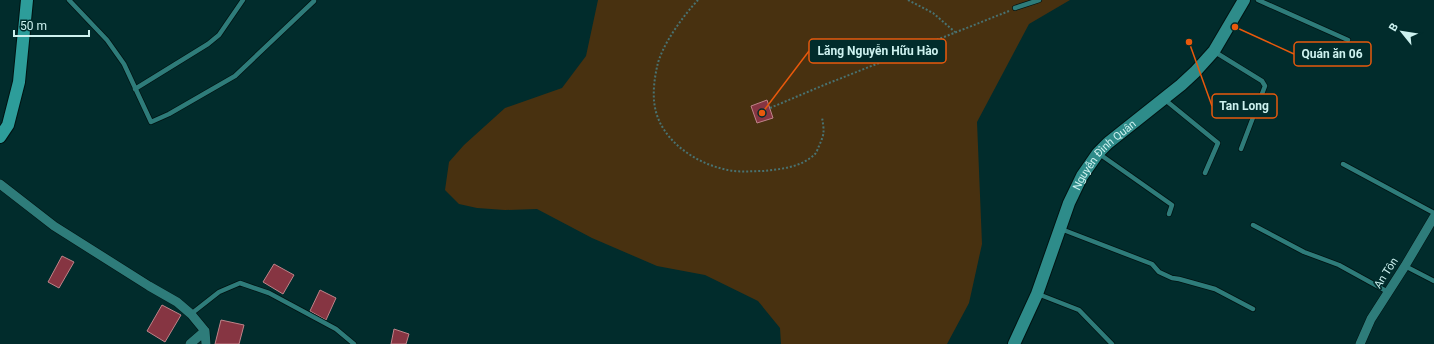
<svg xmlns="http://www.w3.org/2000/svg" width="1434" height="344" viewBox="0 0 1434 344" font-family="Roboto,sans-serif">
  <rect width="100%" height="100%" fill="#012c2c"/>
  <path fill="#483110" d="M598 0H1070L1029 24 977 122 982 244 969 303 947 344H781L780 328 758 301 705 275 657 266 592 238 537 209 505 210 477 208 459 204 445 190 449 162 464 145 505 108 562 88 586 56Z"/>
  <path fill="#863542" stroke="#bf8389" d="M767 100 773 118 757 123 751 106Z
    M62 256 74 262 59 288 48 282Z
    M274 264 294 275 283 294 263 282Z
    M320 290 336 298 326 320 310 311Z
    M162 305 181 315 165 342 147 331Z
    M221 320 244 325 239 344H215Z
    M394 329 409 334 406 344H391Z"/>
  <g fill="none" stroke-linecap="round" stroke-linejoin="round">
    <g stroke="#001312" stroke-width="6">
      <path id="lane" d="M69 0 107 40 124 64 151 122 169 114 235 76 314 1
        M1258 0 1348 40
        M1015 8 1039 0
        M1215 52 1262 81 1265 86 1241 149
        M135 89 208 44 219 35 243 0
        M1164 99 1218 143 1205 173
        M1098 153 1172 205 1169 214
        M1343 164 1434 213
        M1253 225 1304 252 1339 265 1388 292
        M1061 229 1152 264 1159 272 1172 278 1179 279 1215 289 1253 309
        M1405 266 1434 281
        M1038 294 1079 310 1112 344
        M191 314 219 292 240 283 269 293 336 329 354 344"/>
    </g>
    <g stroke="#001312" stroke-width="10">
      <path id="street" d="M0 184 54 226 149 286 177 302 191 314 205 331 206 344
        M190 344 205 331
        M1360 344 1371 319 1405 266 1434 217"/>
    </g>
    <g stroke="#001312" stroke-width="14">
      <g id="secondary">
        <path id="s1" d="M1014 344 1037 294 1069 203 1082 176 1098 153 1108 143 1181 85 1195 72 1214 51 1244 0"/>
      </g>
    </g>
    <g stroke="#001312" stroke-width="14">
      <path id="primary" d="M0 137 8 125 19 82 27 0"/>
    </g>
    <path stroke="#497271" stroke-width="2" stroke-dasharray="2 2" stroke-linecap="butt" d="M698 0C683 16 661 46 657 67 654 81 652 97 656 112 665 145 702 167 734 171 744 172 754 171 764 171 782 169 802 167 815 154 817 152 818 148 819 146 825 133 824 131 822 117
      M908 0 933 13 955 32
      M770 108 824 85 1009 11"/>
    <use href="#lane" stroke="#2e7c7a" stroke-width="4.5"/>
    <use href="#street" stroke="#2e7c7a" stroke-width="9"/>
    <use href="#secondary" stroke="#2e8c8a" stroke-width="12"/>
    <use href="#primary" stroke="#2d9d9a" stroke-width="12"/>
  </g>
  <g text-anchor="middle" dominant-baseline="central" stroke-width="3.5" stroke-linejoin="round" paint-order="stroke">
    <g font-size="11" fill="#cdf1ef" stroke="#012c2c">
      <text stroke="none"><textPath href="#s1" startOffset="212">Nguyễn Đình Quân</textPath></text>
      <text transform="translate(1386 273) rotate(-57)">An Tôn</text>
    </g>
  </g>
  <path fill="none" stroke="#e8590c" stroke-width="1.5" d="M762 113L809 51M1235 27L1294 54M1189 42L1212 106"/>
  <g fill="#e8590c" stroke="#012c2c" stroke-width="1.5">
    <circle cx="762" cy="113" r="4"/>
    <circle cx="1235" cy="27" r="4"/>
    <circle cx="1189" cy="42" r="4"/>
  </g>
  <g fill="#012c2c" stroke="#e8590c" stroke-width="1.5">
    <rect x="809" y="39" width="137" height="24" rx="4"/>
    <rect x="1294" y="42" width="77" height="24" rx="4"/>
    <rect x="1212" y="94" width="65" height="24" rx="4"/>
  </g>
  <g font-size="12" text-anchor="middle" font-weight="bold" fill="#cdf1ef">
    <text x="878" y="55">Lăng Nguyễn Hữu Hào</text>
    <text x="1332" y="58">Quán ăn 06</text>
    <text x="1244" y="110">Tan Long</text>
  </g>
  <g transform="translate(1402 32) rotate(300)" stroke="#012c2c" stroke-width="3" paint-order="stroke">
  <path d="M0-3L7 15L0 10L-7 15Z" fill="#cdf1ef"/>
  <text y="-6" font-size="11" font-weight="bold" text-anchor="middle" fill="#cdf1ef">B</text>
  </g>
  <path d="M14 30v6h75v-6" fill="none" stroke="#cdf1ef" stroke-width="2"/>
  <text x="20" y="30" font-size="12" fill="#cdf1ef" stroke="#012c2c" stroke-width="3" paint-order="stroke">50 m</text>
</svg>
